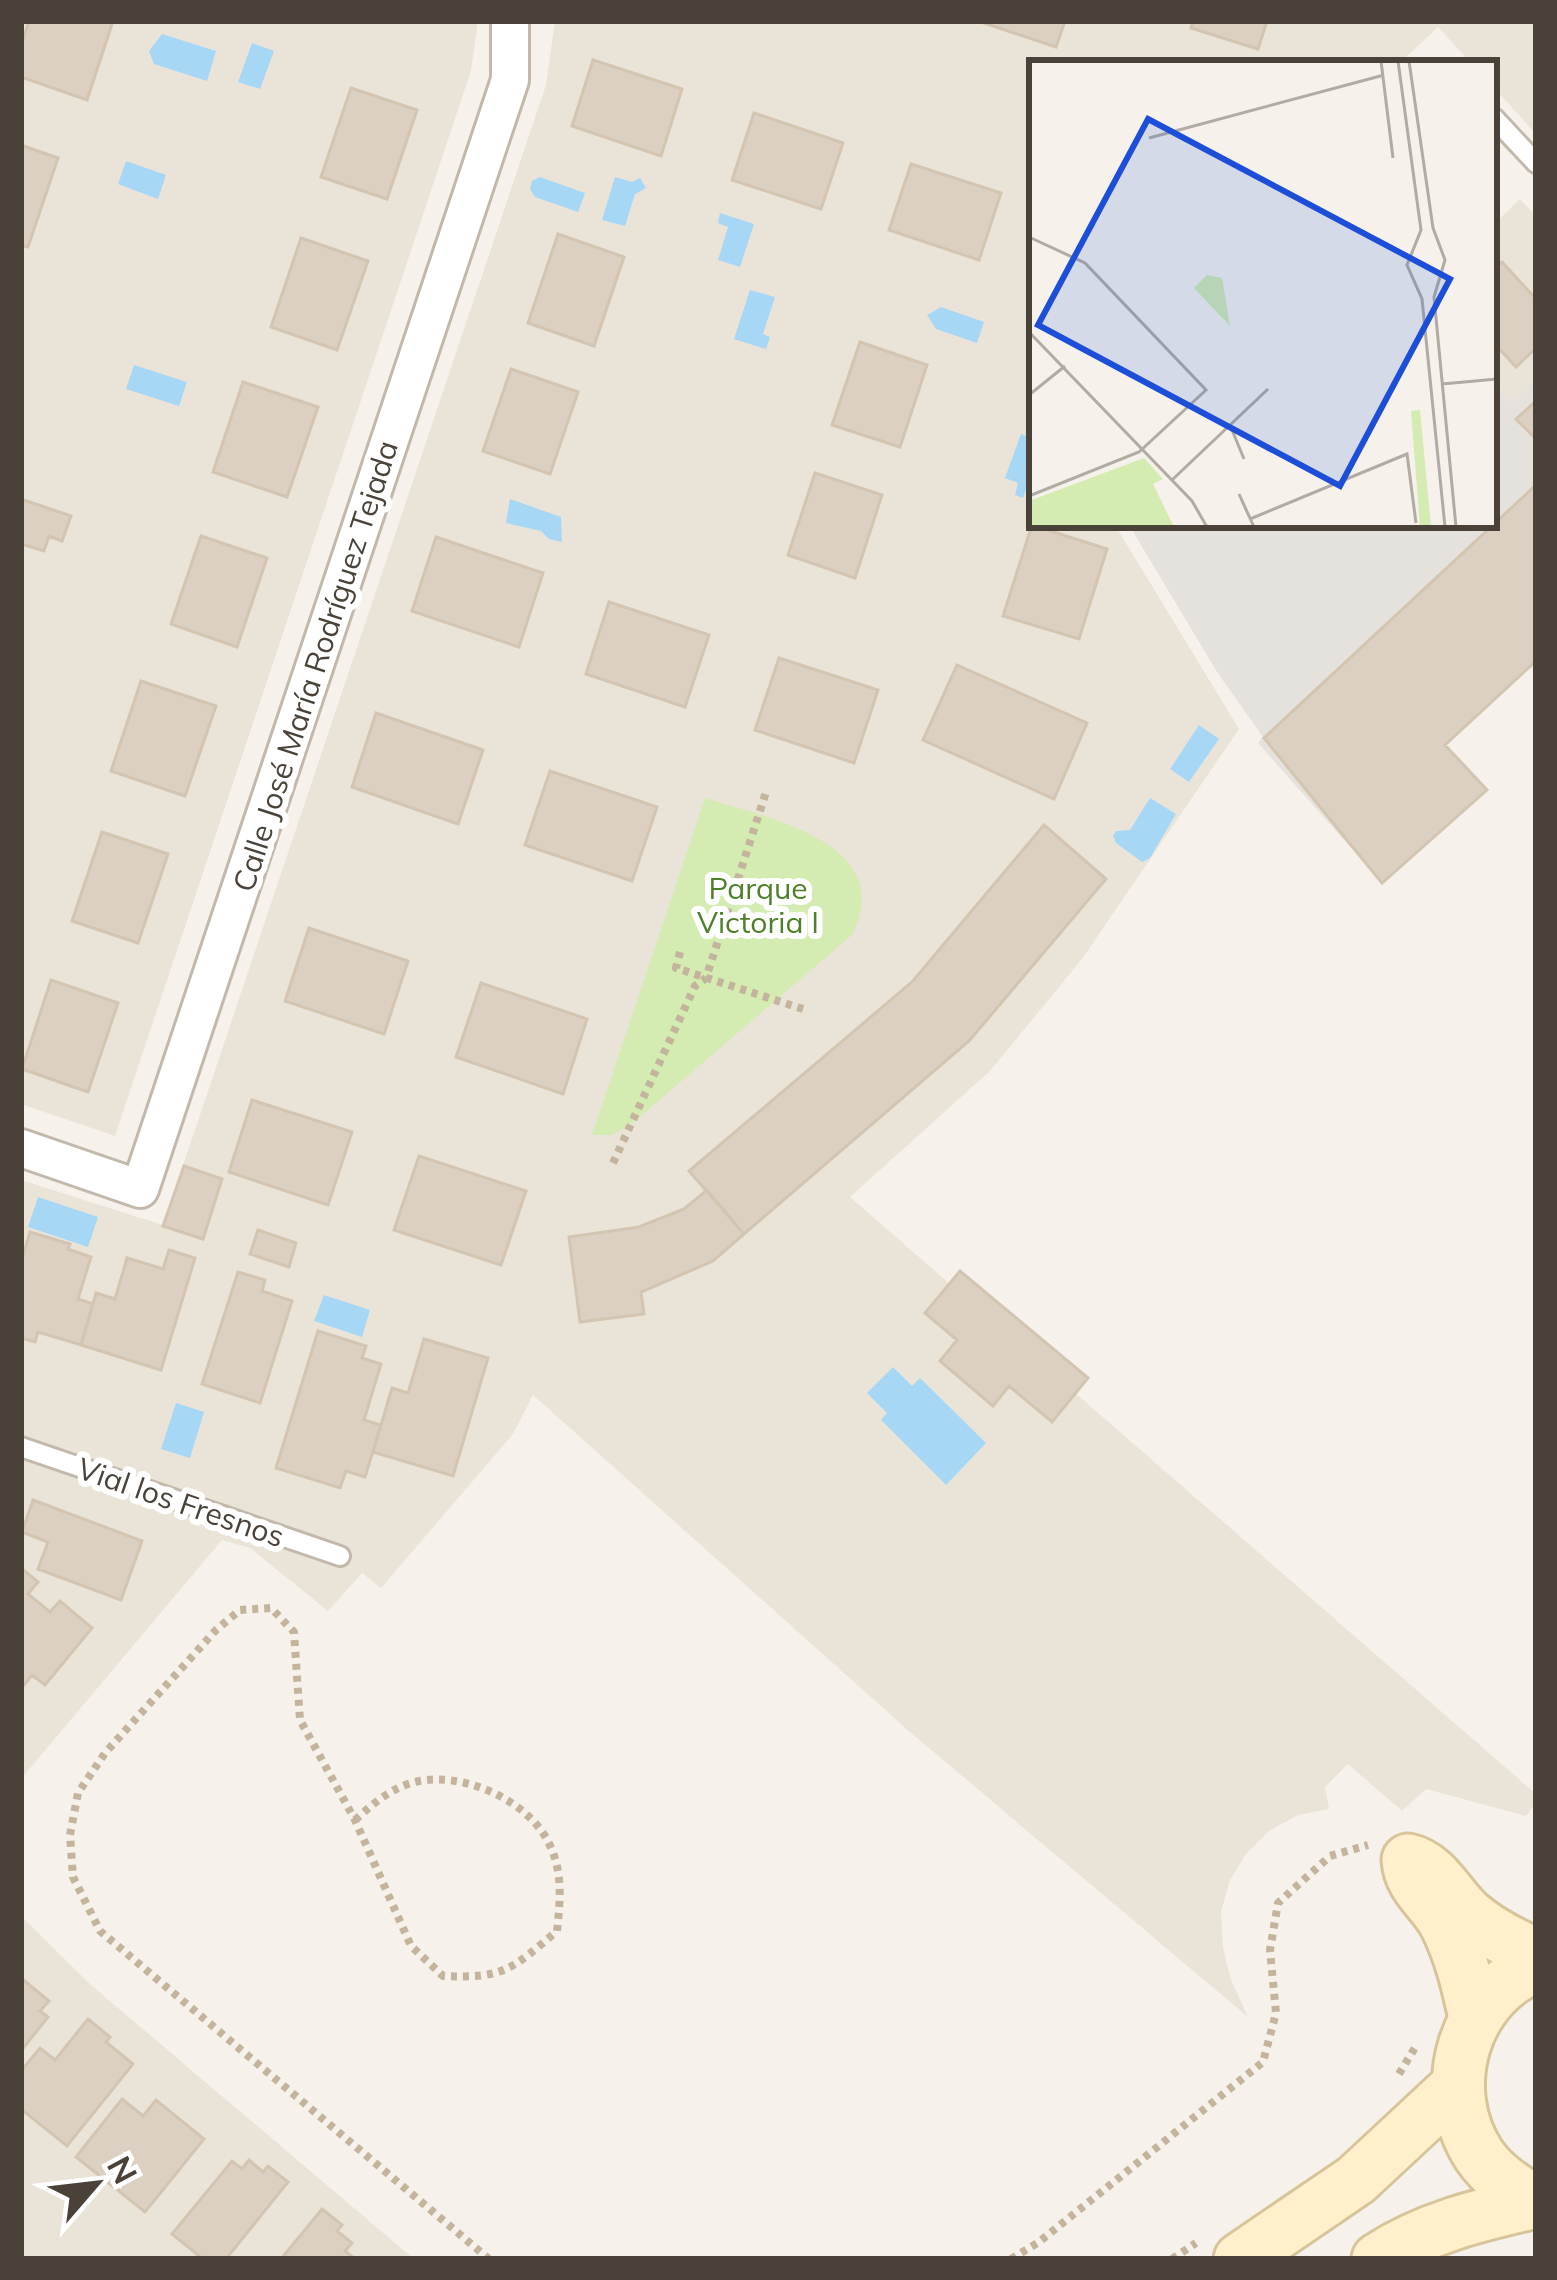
<svg xmlns="http://www.w3.org/2000/svg" width="1557" height="2280" viewBox="0 0 1557 2280" font-family="Mulish,sans-serif">
  <rect width="100%" height="100%" fill="#f6f2eb"/>
  <path fill="#eae4d8" d="M21 21H478L471 71 115 1136 21 1104Z
    M555 21H1536V134L1494 88V63H1471L1438 27 1400 63H1032V525H1115L1239 729 1082 959 990 1071 850 1197 1536 1794V1803L1526 1816 1426 1789 1402 1811 1348 1764 1325 1787 1329 1809 1298 1815 1269 1831 1246 1854 1230 1880 1221 1912 1223 1948 1231 1980 1248 2017 910 1732 533 1395 513 1434 381 1588 362 1573 328 1611 250 1548 222 1540 21 1779V1180L163 1225 546 85Z
    M1520 199 1536 216V380L1512 402 1494 384V224Z
    M21 1916 91 1985 414 2259H21Z"/>
  <path fill="#e5e1dc" d="M1536 380V661L1445 745 1487 790 1382 883 1258 743 1263 737 1217 672 1129 525H1494V384L1512 402Z"/>
  <path fill="#d4ebb2" d="M705 798C766 818 899 842 852 935L635 1121 612 1135H592Z"/>
  <path fill="#a6d7f4" d="M162 34 216 51 207 81 154 64 149 51Z
    M252 43 274 51 260 89 238 82Z
    M126 161 166 175 158 199 118 184Z
    M540 177 585 193 578 212 535 197 530 189 532 181Z
    M615 177 632 182 640 178 646 188 635 194 625 226 602 220Z
    M720 213 754 224 740 267 718 260 728 227 718 223Z
    M750 290 775 297 763 334 770 337 766 349 734 339Z
    M941 307 984 322 977 343 936 329 927 315Z
    M134 365 187 382 179 406 126 389Z
    M1021 434 1032 438V473L1023 498 1015 495 1018 483 1005 478Z
    M510 499 561 517 562 542 549 539 541 531 506 523Z
    M1199 725 1219 739 1189 782 1170 769Z
    M1150 798 1176 814 1150 858 1142 862 1116 843 1113 836 1116 831 1130 830Z
    M38 1197 98 1217 88 1247 28 1227Z
    M324 1295 370 1310 362 1337 314 1321Z
    M893 1367 912 1386 920 1378 986 1443 946 1485 881 1420 887 1413 867 1393Z
    M176 1403 204 1412 190 1458 161 1449Z"/>
  <path fill="#dbd0c2" stroke="#d3c5b2" stroke-width="3" d="M29 21H113L87 100 21 77V46Z
    M978 21H1065L1056 47Z
    M1193 21H1267L1258 49 1191 28Z
    M593 60 682 89 661 156 572 126Z
    M351 88 417 110 387 199 321 177Z
    M754 113 843 143 821 209 732 180Z
    M21 145 58 158 28 247 21 245Z
    M911 164 1001 193 979 260 889 230Z
    M558 234 624 257 594 346 528 323Z
    M301 238 368 261 337 350 271 327Z
    M1502 262 1536 299V348L1516 367 1494 343V269Z
    M860 342 927 365 900 447 832 425Z
    M511 369 578 392 550 474 483 451Z
    M243 382 318 407 287 497 213 472Z
    M1536 401V439L1516 419Z
    M815 473 882 495 855 578 788 555Z
    M1536 485V661L1445 745 1487 790 1382 883 1264 738Z
    M21 499 71 516 62 541 49 536 44 551 21 544Z
    M1032 525 1107 549 1079 639 1003 616Z
    M201 536 267 558 237 647 171 624Z
    M436 537 543 573 519 647 412 611Z
    M609 602 709 635 685 707 586 674Z
    M779 658 878 690 854 763 755 730Z
    M957 665 1087 723 1054 799 923 740Z
    M141 681 216 706 185 796 111 771Z
    M376 713 483 750 458 824 352 787Z
    M550 771 657 807 632 881 525 845Z
    M1044 825 1106 879 969 1041 744 1234 689 1171 912 982Z
    M102 832 168 854 138 943 72 921Z
    M309 928 408 961 384 1034 285 1001Z
    M51 980 118 1003 88 1092 22 1069Z
    M481 983 587 1019 563 1094 456 1057Z
    M252 1100 352 1132 328 1205 229 1172Z
    M419 1156 526 1191 501 1265 394 1230Z
    M184 1166 222 1179 203 1239 163 1226Z
    M707 1190 744 1234 713 1261 641 1292 644 1314 580 1322 569 1237 639 1227 684 1209Z
    M258 1230 296 1243 289 1267 250 1254Z
    M30 1232 70 1244 68 1249 91 1257 78 1299 93 1304 81 1345 38 1332 35 1342 21 1338V1262Z
    M169 1250 195 1258 161 1370 81 1345 96 1293 115 1299 127 1258 163 1269Z
    M960 1271 1088 1378 1052 1422 1009 1386 993 1406 940 1361 957 1340 925 1313Z
    M238 1272 265 1280 262 1291 292 1301 260 1403 202 1384Z
    M318 1331 366 1346 362 1358 381 1364 364 1420 381 1425 365 1477 346 1471 340 1488 276 1468Z
    M424 1339 488 1358 453 1476 373 1452 392 1388 408 1393Z
    M33 1500 142 1541 121 1600 38 1569 48 1542 22 1532Z
    M21 1568 38 1582 28 1594 50 1612 60 1601 92 1628 45 1685 32 1675 24 1685 21 1682Z
    M21 1978 49 2001 40 2011 48 2017 21 2051Z
    M88 2019 110 2037 106 2042 133 2064 67 2146 21 2109V2071L40 2048 55 2060Z
    M122 2099 143 2116 156 2100 204 2139 145 2212 76 2157Z
    M249 2160 263 2172 268 2166 288 2182 226 2259H203L172 2234 232 2161 242 2169Z
    M322 2209 342 2225 337 2231 352 2243 345 2251 355 2259H281Z"/>
  <g fill="none" stroke-linecap="round" stroke-linejoin="round">
    <g stroke="#c2b9ac" stroke-width="24">
      <path id="lane" d="M1494 118 1536 163
        M21 1447 340 1556"/>
    </g>
    <g stroke="#c2b9ac" stroke-width="42">
      <path id="street" d="M21 1148 140 1189 510 80V21"/>
    </g>
    <g stroke="#d7c499" stroke-width="57">
      <path id="secondary" d="M1536 1966C1463 1995 1436 2089 1479 2155 1493 2176 1514 2189 1536 2202
        M1475 2018C1468 1986 1461 1955 1446 1925 1434 1901 1410 1888 1408 1860 1436 1866 1449 1898 1470 1916 1490 1933 1512 1944 1536 1954
        M1240 2259 1356 2180 1458 2085
        M1378 2259C1427 2227 1480 2215 1536 2202"/>
    </g>
    <path stroke="#c4b49d" stroke-width="8" stroke-dasharray="6 6" stroke-linecap="butt" d="M680 952 676 968 806 1010
      M613 1163 695 986 706 978 767 789
      M355 1820C372 1805 386 1792 408 1784 457 1767 532 1800 551 1848 563 1875 560 1902 557 1931 512 1969 504 1979 443 1976L411 1946 355 1820 300 1720 294 1632 271 1608 240 1610 216 1630 105 1753 78 1793 70 1835 73 1877 100 1931 489 2259
      M1399 2074 1416 2046
      M1011 2259 1039 2242 1263 2062 1276 2013 1270 1950 1278 1903 1330 1856 1368 1845
      M1172 2259 1196 2243"/>
    <use href="#lane" stroke="#fff" stroke-width="18"/>
    <use href="#street" stroke="#fff" stroke-width="36"/>
    <use href="#secondary" stroke="#fff0cb" stroke-width="51"/>
  </g>
  <g text-anchor="middle" dominant-baseline="central" stroke-width="12" stroke-linejoin="round" paint-order="stroke">
    <g font-size="30" fill="#4a4238" stroke="#fff">
      <text transform="translate(315 666) rotate(-72)">Calle José María Rodríguez Tejada</text>
      <text transform="translate(181 1502) rotate(19)">Vial los Fresnos</text>
    </g>
    <g font-size="30" fill="#4d8028" stroke="#fff">
      <text x="758" y="888">Parque<tspan x="758" dy="34">Victoria I</tspan></text>
    </g>
  </g>
  <g transform="translate(1029 60)">
    <rect width="468" height="468" fill="#f6f2eb"/>
    <path d="M178 215 193 218 201 266 165 228ZM391 350 402 467H391L382 351ZM115 398 134 419 124 424 145 467H0V441Z" fill="#d4ebb2"/>
    <path fill="none" stroke="#b1aca3" stroke-width="3" d="M352 1 364 98M369 1 392 170 378 205 393 239 416 467M380 1 404 168 416 200 405 237 427 467M120 78 355 15M0 177 56 203 177 330 110 392 0 436M0 272 163 441 178 467M413 324 468 319M0 335 36 306M201 365 215 399M143 420 239 329M210 434 225 467M221 459 378 394 387 463"/>
    <path fill="#1d4ed8" fill-opacity="0.15" stroke="#1d4ed8" stroke-width="6" d="M119 59 421 219 311 426 9 265Z"/>
    <rect width="468" height="468" fill="none" stroke="#4a4238" stroke-width="6"/>
  </g>
  <rect width="1557" height="2280" fill="none" stroke="#4a4238" stroke-width="48"/>
  <g transform="translate(96 2184) rotate(62)" stroke="#ffffff" stroke-width="9" paint-order="stroke">
  <path d="M0-9L21 45L0 30L-21 45Z" fill="#4a4238"/>
  <text y="-18" font-size="33" font-weight="bold" text-anchor="middle" fill="#4a4238">N</text>
  </g>
</svg>
